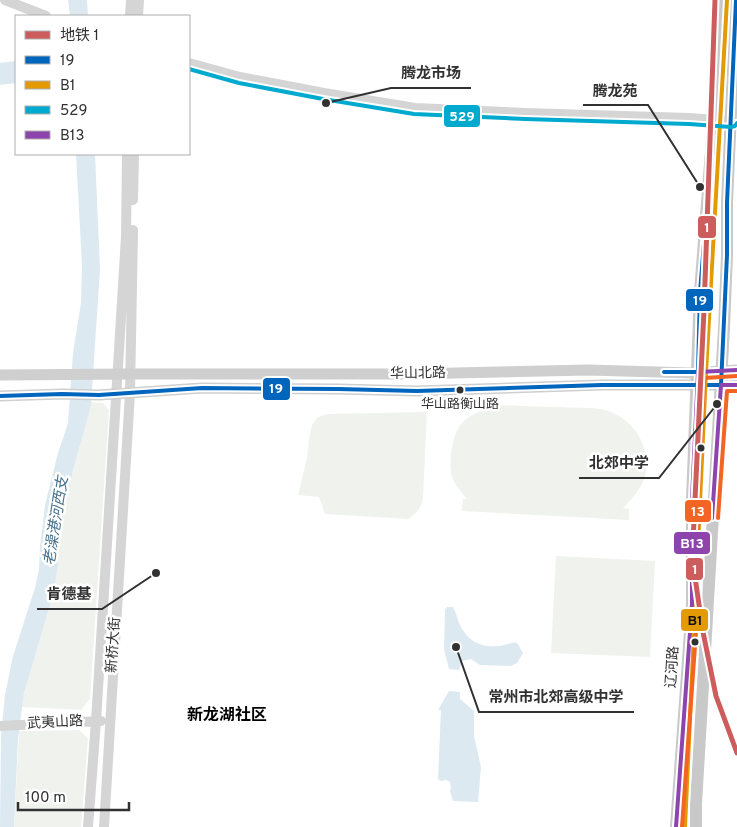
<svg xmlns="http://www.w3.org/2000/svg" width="737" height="827" viewBox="0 0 737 827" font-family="Overpass,'Noto Sans SC',sans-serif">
  <rect width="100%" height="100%" fill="#fff"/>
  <path fill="#f0f3ed" d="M91 402 103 403 109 410 90 699 81 710 22 707 24 693 54 592 58 565 60 531 73 472Z
    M503 405C522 406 542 407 561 407 574 408 587 407 600 409 621 412 640 430 645 451 651 476 640 491 623 508L629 509V520L462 511 463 499H467C462 493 455 485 452 477 448 463 452 435 461 424 472 412 488 408 503 405Z
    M427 412 423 498C421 508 417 513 408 519L325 514 319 497 298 495 307 458 309 439 312 425 318 417 327 414Z
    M556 556 655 561 650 657 551 653Z
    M79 730 88 738 81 827H14L19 731Z"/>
  <path fill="#dde9f0" d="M68 0H87L88 16H70Z
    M16 61V83L0 85V63Z
    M76 154H95L100 269 91 405 73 471 60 531 58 565 54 592 24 693 18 739 14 827H0L1 735 5 695 13 656 35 588 39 569 40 547 45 505 58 453 68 423 73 353 81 303 82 265Z
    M447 607H453C457 614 458 623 462 629 470 642 483 648 498 646 505 646 511 642 517 643L523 653 517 663 511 666 480 665 471 659 462 661 459 670 449 669 444 649 445 610Z
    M449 691 460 692V699L474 711V736L481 767 478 802 453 801 450 791 451 788 450 782 446 780 441 781 438 779 441 710H438Z"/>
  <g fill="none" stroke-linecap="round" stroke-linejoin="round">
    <path stroke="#d5d5d5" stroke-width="10" d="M5 0 46 16
      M130 16 131 0
      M138 16 139 0
      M189 63 240 77 324 93 415 108 525 113 689 118 731 121
      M133 200 134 154
      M0 726 101 721
      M88 827 96 721 126 237 127 154
      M104 827 130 393 133 230"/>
    <path stroke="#cfcfcf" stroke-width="11" d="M0 375 130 374H411L588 370 691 373 737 370
      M0 396 62 394 99 395 202 388 338 389 417 391 602 385H737"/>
    <path stroke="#c9c9c9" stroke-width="12" d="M676 827 692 604V499L700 292 717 75 721 0
      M696 827V804L724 329 727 255V203L736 0"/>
    <g stroke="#fff" stroke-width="8">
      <path id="bus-1" d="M664 372H698L700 292 708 195
        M0 396 62 394 99 395 202 388 338 389 417 391 602 385H721L727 255V203L736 0"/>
    </g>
    <g stroke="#fff" stroke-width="8">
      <path id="bus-2" d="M685 827 706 372 727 0"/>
    </g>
    <g stroke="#fff" stroke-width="8">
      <path id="bus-3" d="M189 69 239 83 323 99 414 114 525 119 689 124 731 127 735 126 737 123"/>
    </g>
    <g stroke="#fff" stroke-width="8">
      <path id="bus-4" d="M712 518 721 385H737
        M676 827 692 604V499L698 372 737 370"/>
    </g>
    <g stroke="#fff" stroke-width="8">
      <path id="bus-5" d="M718 518 727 391H737
        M682 827 698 604V499L704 378 737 376"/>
    </g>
    <use href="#bus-1" stroke="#0065bd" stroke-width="4"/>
    <use href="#bus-2" stroke="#e39a05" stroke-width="4"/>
    <use href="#bus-3" stroke="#00a9ce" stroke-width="4"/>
    <use href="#bus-4" stroke="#8e44ad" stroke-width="4"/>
    <use href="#bus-5" stroke="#f26522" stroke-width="4"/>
    <g stroke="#fff" stroke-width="9">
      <path id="metro-1" d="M715 0 704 310 693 542 695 577 703 632 716 696 737 753"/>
    </g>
    <use href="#metro-1" stroke="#cd5c5c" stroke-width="5"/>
  </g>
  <g fill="#313131" stroke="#fff" stroke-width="2">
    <circle cx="460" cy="390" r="4.5"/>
    <circle cx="701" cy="448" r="4.5"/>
    <circle cx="695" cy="642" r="4.5"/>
  </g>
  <g text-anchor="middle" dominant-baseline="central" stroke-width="5" stroke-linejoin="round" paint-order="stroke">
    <g font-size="13" fill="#313131" stroke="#fff">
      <text x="460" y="405">华山路衡山路</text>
    </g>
    <g font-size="14" fill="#313131" stroke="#fff">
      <text transform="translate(418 374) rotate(-1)">华山北路</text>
      <text transform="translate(114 645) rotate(-86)">新桥大街</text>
      <text transform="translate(673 667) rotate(-86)">辽河路</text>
      <text transform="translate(55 723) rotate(-3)">武夷山路</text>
    </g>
    <g font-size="15" font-style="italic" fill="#46718c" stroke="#fff">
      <text transform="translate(57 521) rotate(-81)">老澡港河西支</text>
    </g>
    <g font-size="16" font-weight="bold" fill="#000" stroke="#fff">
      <text x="227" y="716">新龙湖社区</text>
    </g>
  </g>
  <path fill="none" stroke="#313131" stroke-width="2" d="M326 103L391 88H471M700 187L648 105H583M717 404L659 478H579M156 573L102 609H37M456 647L479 712H634"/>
  <g fill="#313131" stroke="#fff" stroke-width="2">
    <circle cx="326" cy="103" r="5"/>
    <circle cx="700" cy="187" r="5"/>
    <circle cx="717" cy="404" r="5"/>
    <circle cx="156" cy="573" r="5"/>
    <circle cx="456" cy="647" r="5"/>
  </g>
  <g font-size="15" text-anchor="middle" font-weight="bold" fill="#313131" stroke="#fff" stroke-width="5" stroke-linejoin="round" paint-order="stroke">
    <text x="431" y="78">腾龙市场</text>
    <text x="615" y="96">腾龙苑</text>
    <text x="619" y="468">北郊中学</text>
    <text x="69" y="599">肯德基</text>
    <text x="556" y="702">常州市北郊高级中学</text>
  </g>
  <g stroke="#fff" stroke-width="2">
    <rect x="443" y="104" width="38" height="24" rx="5" fill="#00a9ce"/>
    <rect x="697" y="215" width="20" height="24" rx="5" fill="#cd5c5c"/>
    <rect x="685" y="288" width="29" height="24" rx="5" fill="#0065bd"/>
    <rect x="262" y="377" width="29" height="24" rx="5" fill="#0065bd"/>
    <rect x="684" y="499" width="28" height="24" rx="5" fill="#f26522"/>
    <rect x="673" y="531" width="38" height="24" rx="5" fill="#8e44ad"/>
    <rect x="685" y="557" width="19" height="24" rx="5" fill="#cd5c5c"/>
    <rect x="680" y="608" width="29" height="24" rx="5" fill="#e39a05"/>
  </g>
  <g font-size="14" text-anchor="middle" font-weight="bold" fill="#fff">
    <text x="462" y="121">529</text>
    <text x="707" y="232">1</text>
    <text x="700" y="305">19</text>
    <text x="276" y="393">19</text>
    <text x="698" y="516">13</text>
    <text x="692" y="548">B13</text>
    <text x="695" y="574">1</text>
  </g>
  <g font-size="14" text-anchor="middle" font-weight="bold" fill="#111">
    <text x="695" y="625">B1</text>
  </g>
  <rect x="15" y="15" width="175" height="140" fill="#ffffff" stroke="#adadad"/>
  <rect x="25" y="31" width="25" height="8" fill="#cd5c5c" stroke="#adadad"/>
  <text x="60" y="40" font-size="15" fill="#313131">地铁 1</text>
  <rect x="25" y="56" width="25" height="8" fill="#0065bd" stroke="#adadad"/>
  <text x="60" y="65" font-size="15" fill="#313131">19</text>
  <rect x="25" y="81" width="25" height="8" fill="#e39a05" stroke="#adadad"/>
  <text x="60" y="90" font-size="15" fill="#313131">B1</text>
  <rect x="25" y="106" width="25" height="8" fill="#00a9ce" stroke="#adadad"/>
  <text x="60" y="115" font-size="15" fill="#313131">529</text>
  <rect x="25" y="131" width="25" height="8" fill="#8e44ad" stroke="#adadad"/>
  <text x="60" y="140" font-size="15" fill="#313131">B13</text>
  <path d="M18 802v8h111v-8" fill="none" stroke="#313131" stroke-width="2.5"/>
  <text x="25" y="802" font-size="15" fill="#313131" stroke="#ffffff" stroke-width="4" paint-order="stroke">100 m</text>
</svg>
